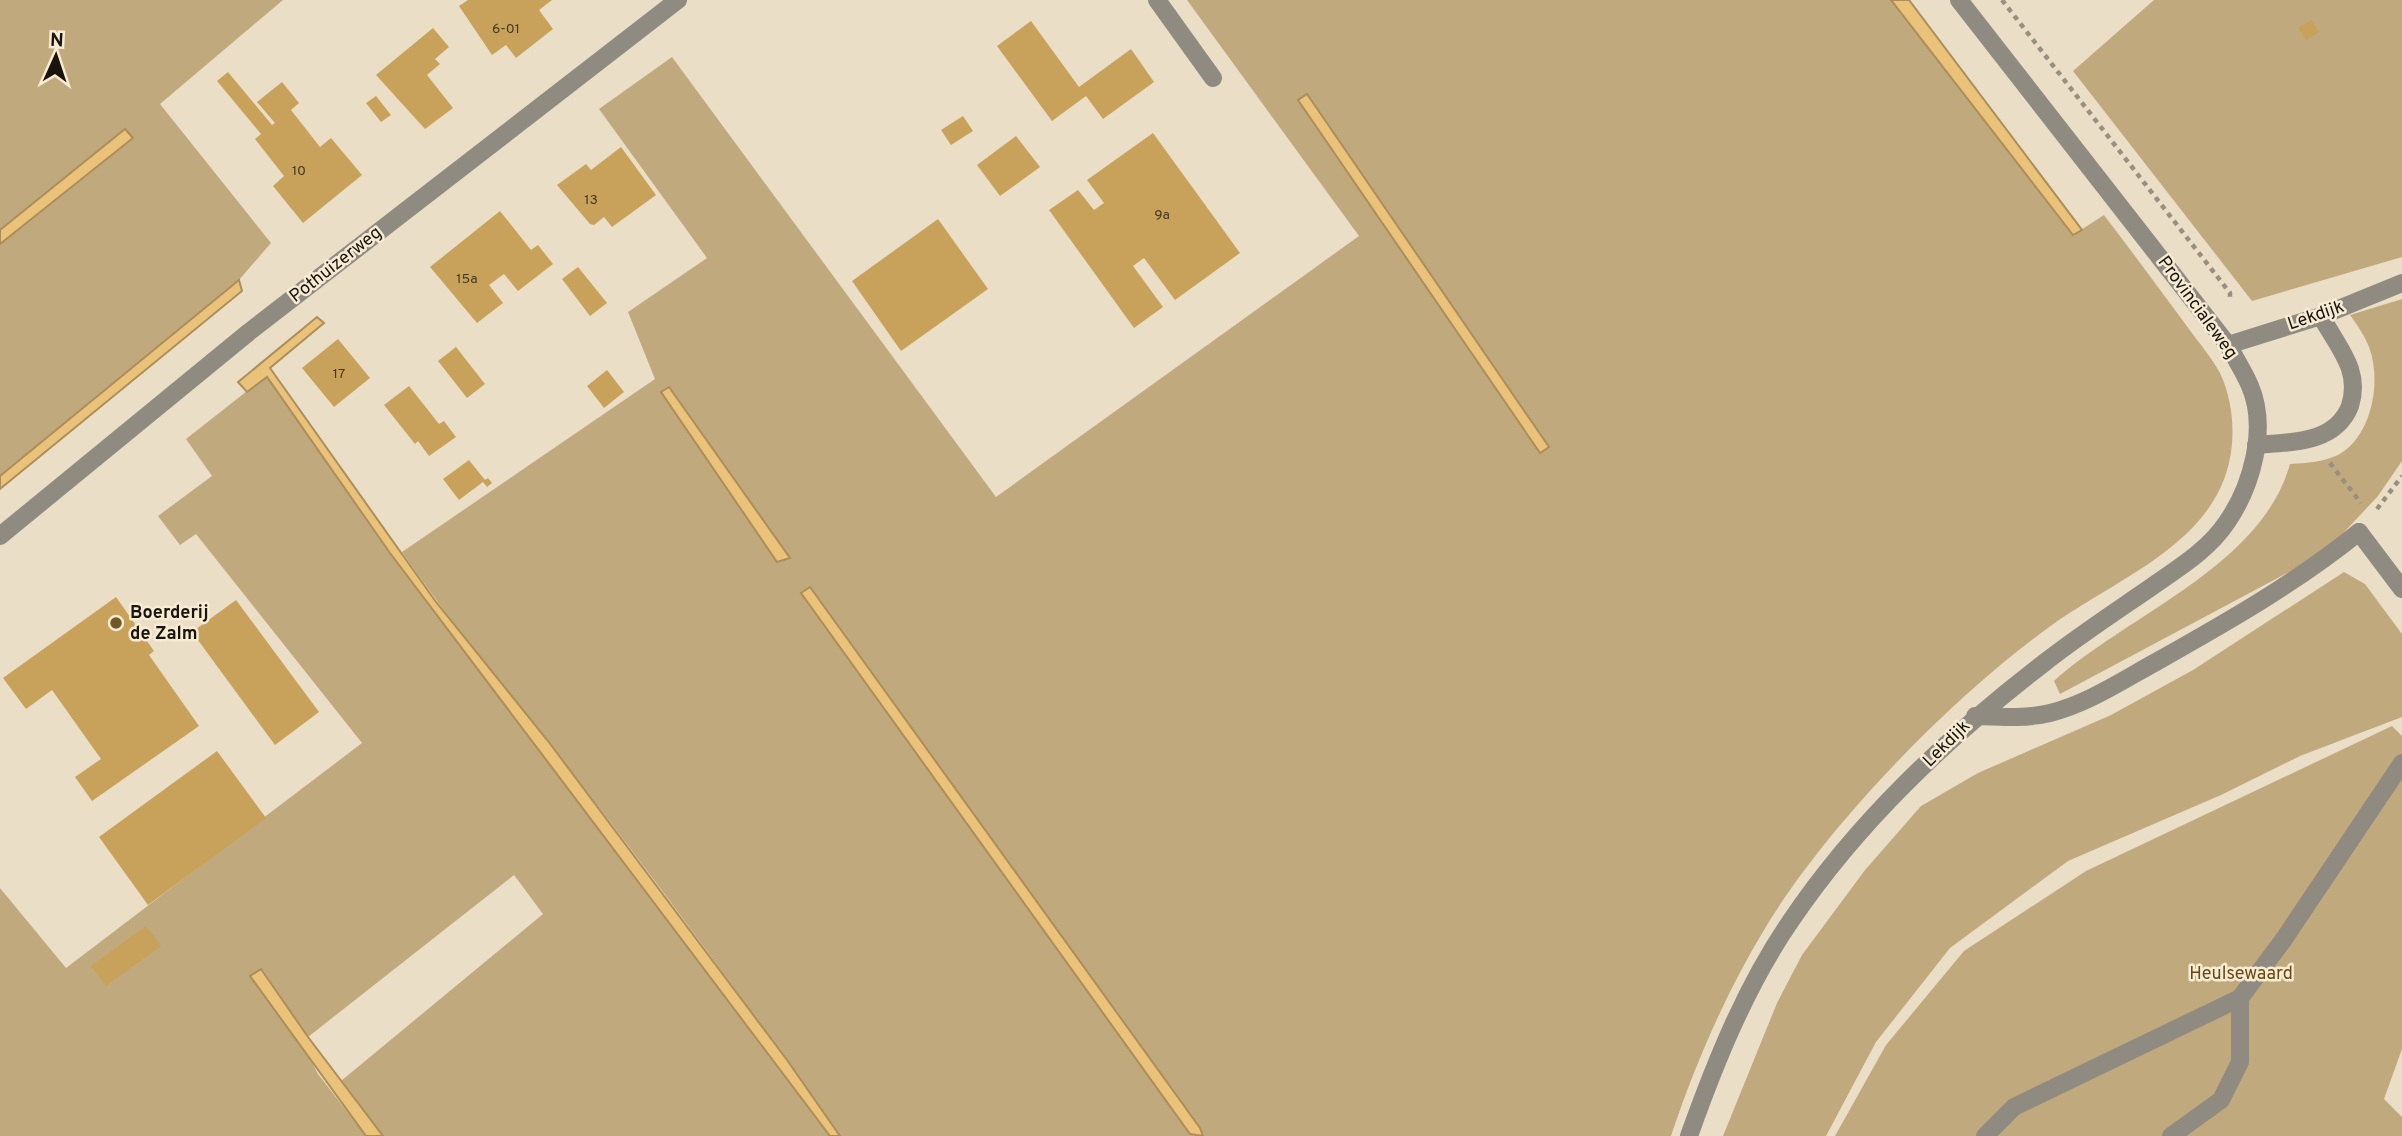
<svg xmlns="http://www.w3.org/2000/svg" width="2402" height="1136" viewBox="0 0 2402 1136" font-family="Overpass,sans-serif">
  <rect width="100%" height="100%" fill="#ebdec7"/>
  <path fill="#c1a97e" d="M0 0H283L160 104 271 243 239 280 0 476V244L132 138 125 129 0 230Z
    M1187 0H1891L2073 235 2104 215C2133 253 2161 291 2189 329 2199 343 2212 358 2220 373 2230 394 2234 420 2232 443 2225 540 2120 576 2052 625 1954 695 1830 822 1767 925 1727 990 1695 1064 1671 1136H840C746 1002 648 870 547 740 498 678 447 618 402 552L655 379 628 312 707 258 599 109 672 57 996 497 1359 236Z
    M2154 0H2402V257L2252 301 2073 71Z
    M2402 299V461L2378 496 2333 544 2291 571 2060 694 2054 681C2127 615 2262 566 2290 464 2307 463 2323 462 2338 455 2372 437 2382 381 2369 347 2365 336 2357 325 2350 315Z
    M266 376 390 553 830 1136H383L341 1081 543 914 514 875 308 1037 262 969 318 1074 366 1136H0V888L66 968 362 743 196 534 180 545 158 516 212 476 186 439Z
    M2344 572 2365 584 2402 634V717L2300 756 2221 795 2068 861 1950 948 1876 1042 1826 1136H1723L1777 1003 1802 955 1865 870 1921 806 1978 773 2111 715 2193 670Z
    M2392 726 2402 736V1049L2384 1099 2402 1117V1136H1835L1886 1045 1964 951 2086 871Z"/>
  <path fill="#eac27a" stroke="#ab8e59" stroke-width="2" d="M1891 0H1909L2082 230 2073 235Z
    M1307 94 1549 447 1540 453 1298 100Z
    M125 129 133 138 0 244V230Z
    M239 280 242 291 0 489V476Z
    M317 317 324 323 270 368 436 602 548 741 787 1060 840 1136H830L390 553 267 377 247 392 238 382Z
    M669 387 790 558 777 562 661 392Z
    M810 587 1200 1128 1203 1136 1190 1134 801 593Z
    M261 969 308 1037 383 1136H366L250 976Z"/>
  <path fill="#c8a25a" d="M468 0H552L539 10 553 29 516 58 506 45 492 55 459 6Z
    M2311 20 2319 32 2306 40 2298 28Z
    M1031 21 1079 87 1131 49 1154 82 1103 119 1086 96 1052 121 997 46Z
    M433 28 449 47 435 59 440 64 427 75 453 108 425 129 376 75Z
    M228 72 272 125 275 123 257 102 282 82 299 103 291 110 320 147 331 138 362 175 303 223 273 186 284 176 255 139 261 134 217 81Z
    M376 96 391 115 381 122 366 103Z
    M963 116 973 131 951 145 941 130Z
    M1153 133 1240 253 1175 300 1144 258 1133 266 1163 307 1134 328 1049 210 1078 190 1094 210 1104 203 1087 180Z
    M1016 136 1040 167 1000 196 977 165Z
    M621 147 656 195 612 227 604 217 594 225 590 224 557 185 586 164 591 170Z
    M500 211 531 250 538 245 553 264 518 291 504 274 489 285 503 303 477 323 430 267Z
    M938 219 988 289 901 351 852 281Z
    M578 267 607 303 590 316 562 279Z
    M338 339 370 378 334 407 302 368Z
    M456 347 485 384 467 398 438 361Z
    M607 370 624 392 604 408 587 386Z
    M409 386 439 424 444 421 456 437 429 456 418 441 415 444 384 405Z
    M469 460 485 480 488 478 492 483 487 487 483 482 459 500 443 479Z
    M116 597 154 651 149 655 199 726 92 801 75 777 101 759 52 690 26 709 3 678Z
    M236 600 319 712 275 745 192 632Z
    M217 751 266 818 148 905 99 837Z
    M146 926 161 946 106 986 91 966Z"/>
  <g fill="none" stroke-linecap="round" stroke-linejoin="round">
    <path stroke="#988f7e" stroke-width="4.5" stroke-dasharray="5 5" stroke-linecap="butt" d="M2002 0 2230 293V299
      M2330 463 2361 503
      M2377 509 2402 476"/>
    <path stroke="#908b81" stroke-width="18" d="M1157 0 1213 78
      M2256 445C2291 442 2335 444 2350 406 2354 393 2354 381 2350 369 2344 351 2330 333 2321 316
      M2359 532 2402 589
      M1985 1136 2014 1107 2240 998 2284 939 2402 763
      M2171 1136 2221 1100 2240 1062V998"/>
    <path stroke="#908b81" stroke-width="18" d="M2228 345 2321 316 2402 283
      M0 536 249 332 678 0
      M1975 716C2000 717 2025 719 2050 713 2087 704 2123 680 2156 662 2227 622 2296 583 2359 532"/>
    <path stroke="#908b81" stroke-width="18" d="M1689 1136C1715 1063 1746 986 1790 922 1858 821 1948 737 2044 663 2077 637 2112 614 2147 590 2175 570 2208 551 2227 522 2252 486 2268 428 2250 386 2244 372 2235 358 2228 345L1959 0"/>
  </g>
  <circle fill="#6f5728" stroke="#f8ebd4" stroke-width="2.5" cx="116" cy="623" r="7"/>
  <g text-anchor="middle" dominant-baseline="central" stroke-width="5" stroke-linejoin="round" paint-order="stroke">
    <g font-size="14" fill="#453820">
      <text x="506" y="29">6-01</text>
      <text x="299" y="171">10</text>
      <text x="591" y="200">13</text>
      <text x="1162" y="215">9a</text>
      <text x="467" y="279">15a</text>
      <text x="339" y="374">17</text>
    </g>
    <g font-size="18" fill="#19150d" stroke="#f8ebd4">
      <text transform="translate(336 265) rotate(-38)">Pothuizerweg</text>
      <text transform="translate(2197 308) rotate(54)">Provincialeweg</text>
      <text transform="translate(2316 316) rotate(-19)">Lekdijk</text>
      <text transform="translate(1947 744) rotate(-45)">Lekdijk</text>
    </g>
    <g font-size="18" font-weight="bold" fill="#19150d" stroke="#f8ebd4" text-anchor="start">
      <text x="130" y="613">Boerderij<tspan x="130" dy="21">de Zalm</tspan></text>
    </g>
    <g font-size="18" fill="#654a13" stroke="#f8ebd4">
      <text x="2241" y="974">Heulsewaard</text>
    </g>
  </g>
  <g transform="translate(56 56) rotate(3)" stroke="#f8ebd4" stroke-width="5" paint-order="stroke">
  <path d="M0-5L12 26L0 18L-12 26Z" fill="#19150d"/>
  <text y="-10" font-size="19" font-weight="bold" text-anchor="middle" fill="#19150d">N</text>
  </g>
</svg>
